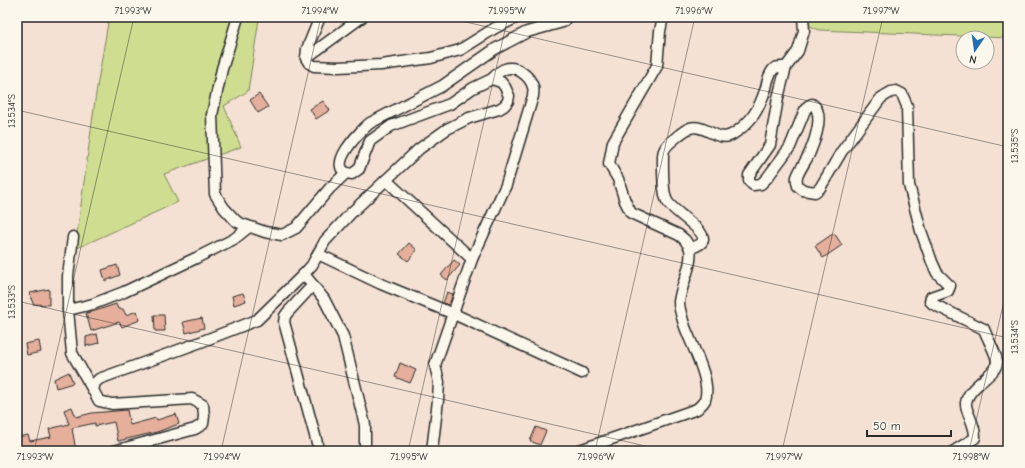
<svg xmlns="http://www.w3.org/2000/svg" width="1025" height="468" font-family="'Comic Neue',sans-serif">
<rect width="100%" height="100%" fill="#f4e1d4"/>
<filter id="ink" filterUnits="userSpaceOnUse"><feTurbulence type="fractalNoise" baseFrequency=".025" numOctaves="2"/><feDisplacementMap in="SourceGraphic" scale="8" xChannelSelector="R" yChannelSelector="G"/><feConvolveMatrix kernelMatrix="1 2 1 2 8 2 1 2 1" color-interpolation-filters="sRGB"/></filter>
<g filter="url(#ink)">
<!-- green -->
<g fill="#cfdd90" stroke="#7d845e">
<polygon points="109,17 258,17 259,19 248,91 224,106 241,147 164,174 178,202 75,249 96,93"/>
<polygon points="790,17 1008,17 1008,38 819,30"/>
</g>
<!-- building -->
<g fill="#e5af9b" stroke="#2b2b2b">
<polygon points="259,94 268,107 258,113 250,100"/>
<polygon points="323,101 330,110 316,119 310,109"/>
<polygon points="834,233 842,245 823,258 815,246"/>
<polygon points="409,243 417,250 408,261 399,254"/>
<polygon points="454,260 460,265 447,280 441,275"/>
<polygon points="117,265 120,275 105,281 102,270"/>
<polygon points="49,289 49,305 33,304 30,293"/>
<polygon points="447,292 453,294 449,305 443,303"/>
<polygon points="243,293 246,301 234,305 232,296"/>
<polygon points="116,304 118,309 123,309 126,315 137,311 140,320 122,327 119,322 91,331 86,313 95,311"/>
<polygon points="154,315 164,315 165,331 155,331"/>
<polygon points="202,318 204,328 186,333 183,322"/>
<polygon points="97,334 99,343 86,346 86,337"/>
<polygon points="39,341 41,352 27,355 25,344"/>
<polygon points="400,363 416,370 410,383 395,377"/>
<polygon points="69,372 73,383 56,388 54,379"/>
<polygon points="72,407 76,417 92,413 127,410 130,425 156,418 157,420 176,414 179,424 157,432 118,441 114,422 95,426 95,423 72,428 76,451 51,451 50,448 37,450 17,451 17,437 28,435 30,441 51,437 49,429 69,424 64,410"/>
<polygon points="536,427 546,431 540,445 530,441"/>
</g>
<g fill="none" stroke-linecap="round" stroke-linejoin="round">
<defs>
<g id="street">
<polyline points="238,17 222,69 212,115 215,194 224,208 236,221 242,224 265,232 282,235 296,228 330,188 346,173"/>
<polyline points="320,17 307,49 306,58 309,63 314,66 338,67 381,65 431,58 460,50 495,28 518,17"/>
<path d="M663,17L660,31L657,66L613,142L609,164L618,179L625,201L631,213L679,235L685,240L690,248C694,247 702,245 703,240C705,229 673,212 667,201C662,191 663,166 663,155C663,149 668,144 673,140C678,136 684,130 690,128C705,123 718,144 733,134C752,122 759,109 766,88C767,83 769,75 772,71C775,66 780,67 786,67"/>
<path d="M803,17L804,31L798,51L786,67L778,98L770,145L749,175V181L753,185L761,184L767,178L790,147L805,110L808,106L812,104C825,112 815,140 810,152C807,160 800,168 797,177C796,180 797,183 798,186L803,190L815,192L820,188L842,151L881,98L891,92L896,91L902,94L907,106L909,185L921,231L932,262L937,273L950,286L948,291L931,297L930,301L933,304L984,329C987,338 996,353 997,361C998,375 968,385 966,403C965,412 976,424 975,438L954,451"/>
<polyline points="306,58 362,17"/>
<polyline points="386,180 472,259"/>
<polyline points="318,254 381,284 454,314 582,373"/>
<path d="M304,274L312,265L325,241L351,213L419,149L447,129L469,118L499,109L504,106L508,101L509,96L505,87L501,82L492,79L473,88L450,104L391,126L370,141L359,169L352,174C322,170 360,131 370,123L442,86L495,49L527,32L563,22L567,17"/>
<polyline points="313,285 288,312 285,316 284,322 317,443"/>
<polyline points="68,310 68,276 73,237"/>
<polyline points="93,390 72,353 68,310 93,304 124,292 196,258 234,239 249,227"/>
<polyline points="114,451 195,429 203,424 204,416 203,405 192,399 112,404 99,401 93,390 95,383 99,379 198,343 257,320 304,274 324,299 343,336 365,425 365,451"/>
<path d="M432,451L438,400L439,382L435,365L472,259L506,185L533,96C533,94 534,89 533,87C530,76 516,65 505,69C500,70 495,76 492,79"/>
<path d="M577,451L697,409C700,406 703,404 705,400C712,380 690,343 684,324C682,317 679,309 679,302C681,284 693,266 690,248"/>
</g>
</defs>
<!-- street casing -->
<use href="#street" stroke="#2b2b2b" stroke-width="13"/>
<!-- street -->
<use href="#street" stroke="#fbf7ec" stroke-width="10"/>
</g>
</g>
<!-- ticks -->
<path fill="none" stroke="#2b2b2b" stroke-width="1" stroke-opacity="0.45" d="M444,17L1008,147M17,110L1008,338M17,301L667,451M34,451L134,17M221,451L321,17M408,451L508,17M595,451L695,17M782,451L883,17M969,451L1008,284"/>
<!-- margin -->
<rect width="1025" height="468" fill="none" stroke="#fbf7ec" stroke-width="44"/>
<!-- north arrow -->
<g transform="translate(975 50) rotate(193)"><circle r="19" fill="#fbf7ec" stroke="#a8a59f"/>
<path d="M0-3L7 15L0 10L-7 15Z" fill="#1f6fb2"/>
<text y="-6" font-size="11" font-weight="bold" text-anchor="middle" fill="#2b2b2b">N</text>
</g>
<!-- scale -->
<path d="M867 430v6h84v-6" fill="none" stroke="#2b2b2b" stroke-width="2"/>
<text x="873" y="430" font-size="12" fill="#2b2b2b" stroke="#fbf7ec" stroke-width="3" paint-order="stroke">50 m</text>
<rect x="22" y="22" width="981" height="424" fill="none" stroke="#2b2b2b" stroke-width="1.5"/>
<g font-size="10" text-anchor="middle" fill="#2b2b2b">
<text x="133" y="14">71.993°W</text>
<text x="320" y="14">71.994°W</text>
<text x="507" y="14">71.995°W</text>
<text x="694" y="14">71.996°W</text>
<text x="881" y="14">71.997°W</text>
<text transform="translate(11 111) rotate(-90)" y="4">13.534°S</text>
<text transform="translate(1014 146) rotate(-90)" y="4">13.535°S</text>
<text transform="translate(11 302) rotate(-90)" y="4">13.533°S</text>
<text transform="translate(1014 337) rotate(-90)" y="4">13.534°S</text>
<text x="35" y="460">71.993°W</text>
<text x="222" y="460">71.994°W</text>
<text x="409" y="460">71.995°W</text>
<text x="596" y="460">71.996°W</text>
<text x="784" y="460">71.997°W</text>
<text x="971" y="460">71.998°W</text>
</g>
</svg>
